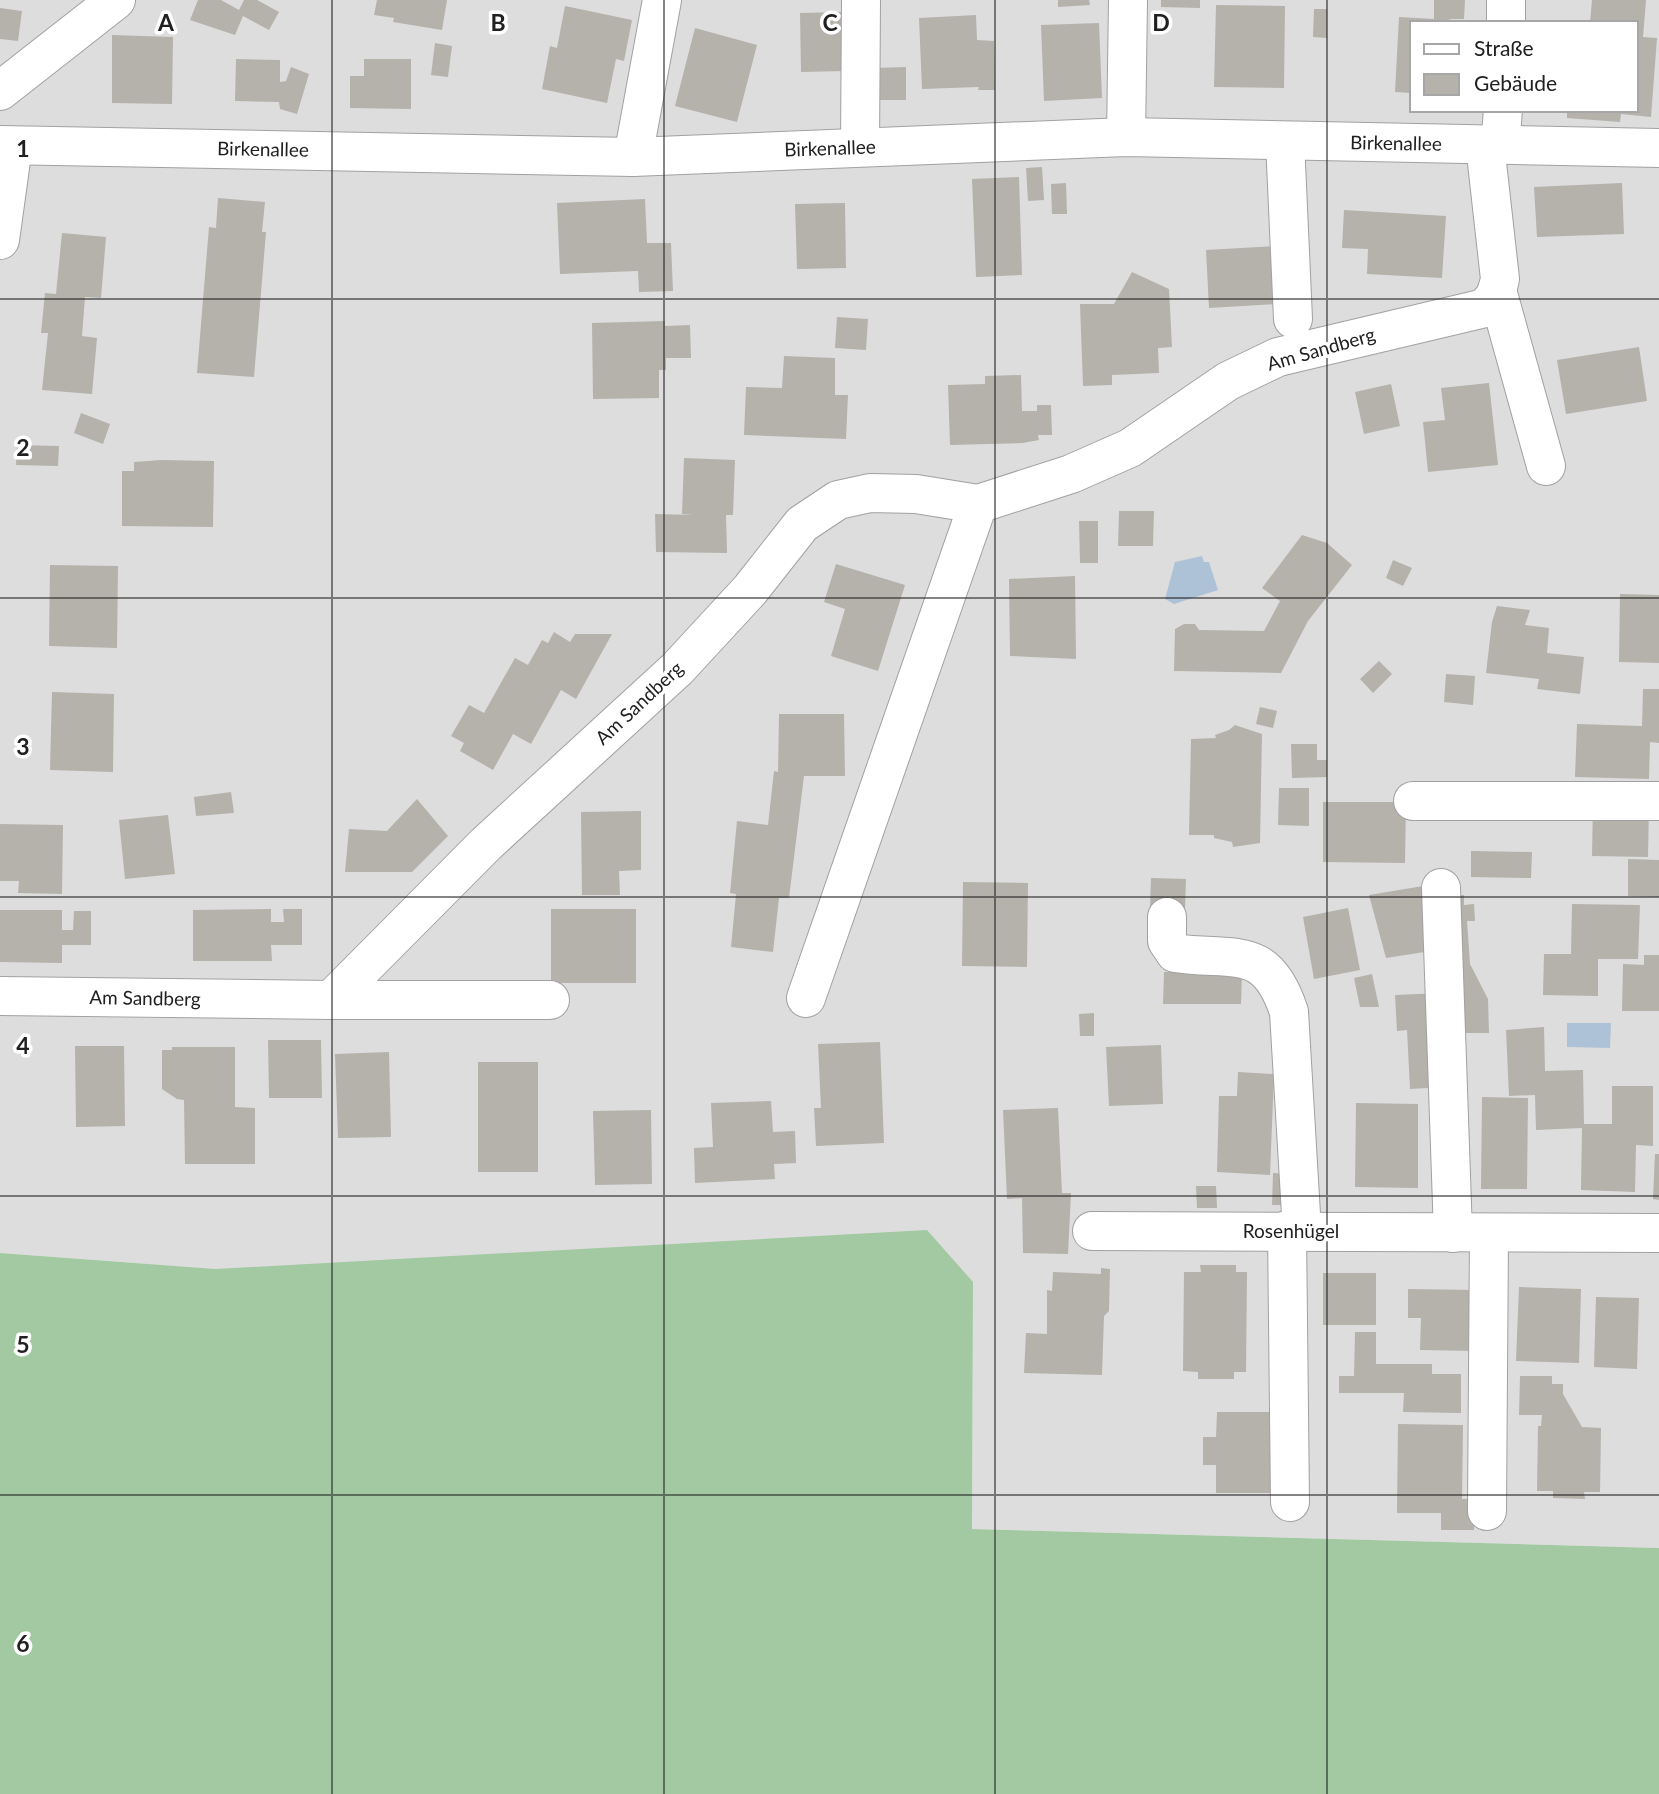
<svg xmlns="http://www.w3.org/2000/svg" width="1659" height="1794" font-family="Lato,sans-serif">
<rect width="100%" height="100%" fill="#efefe8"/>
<!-- residential -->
<path fill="#dedddd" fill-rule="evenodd" d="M0,0H1659V1548L972,1529L973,1283L216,1269L0,1253ZM1412,23H1636V110H1412Z"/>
<!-- forest -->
<polygon fill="#a2c9a2" points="927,1230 973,1282 972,1529 1659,1548 1659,1794 0,1794 0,1253 216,1269"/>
<!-- water -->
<g fill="#aec2d7">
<polygon points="1202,556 1204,562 1209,562 1218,590 1174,604 1165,599 1175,562"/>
<polygon points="1567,1023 1611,1023 1610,1048 1567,1047"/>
</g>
<!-- building -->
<g fill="#b4b2ab">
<polygon points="198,0 221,0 239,10 244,0 257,0 279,12 269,30 243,16 235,35 190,20"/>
<polygon points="377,0 447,0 442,30 393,22 394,18 374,15"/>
<polygon points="1058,0 1089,0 1090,5 1058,7"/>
<polygon points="1161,0 1200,0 1200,8 1161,7"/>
<polygon points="1434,0 1465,0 1464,19 1448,19 1462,23 1412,23 1412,93 1395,92 1399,17 1434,19"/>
<polygon points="1592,0 1646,0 1643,37 1657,38 1651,117 1621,114 1620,122 1567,118 1567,110 1636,110 1636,23 1590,23"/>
<polygon points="1216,5 1285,6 1284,88 1214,87"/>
<polygon points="565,6 632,20 624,61 616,59 607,103 542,89 550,46 557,48"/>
<polygon points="0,8 22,11 18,41 0,39"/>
<polygon points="1314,9 1327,9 1327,38 1313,37"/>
<polygon points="843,12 845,71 801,72 800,13"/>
<polygon points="976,15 977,40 994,41 995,90 978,90 979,87 922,89 919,18"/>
<polygon points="1099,23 1102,98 1044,101 1041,25"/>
<polygon points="695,28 757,45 737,122 675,106"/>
<polygon points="112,35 173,37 172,104 112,103"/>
<polygon points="435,43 452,46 448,77 431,75"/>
<polygon points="236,59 280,60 280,82 286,81 291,67 309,74 297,114 280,109 279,102 235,101"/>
<polygon points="364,59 411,59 411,109 350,108 350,76 364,76"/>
<polygon points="906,67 906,100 874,100 874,68"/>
<polygon points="1042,167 1044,200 1028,201 1026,168"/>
<polygon points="1019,177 1022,275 976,277 972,179"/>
<polygon points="1066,183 1067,214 1052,214 1051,184"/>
<polygon points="1622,183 1624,234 1537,237 1534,187"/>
<polygon points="218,198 265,202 262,232 266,232 254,377 197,373 209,227 216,228"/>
<polygon points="645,199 647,243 671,243 673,291 639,292 638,271 560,274 557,203"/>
<polygon points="845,203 846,268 797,269 795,204"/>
<polygon points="1344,210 1446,216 1442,278 1367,274 1368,249 1342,248"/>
<polygon points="62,233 106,237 101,298 85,297 82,336 97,338 92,394 42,390 48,333 41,333 45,293 56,294"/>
<polygon points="1275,246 1278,304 1209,308 1206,250"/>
<polygon points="1132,272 1169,289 1172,347 1158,348 1159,373 1112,375 1112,385 1083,386 1080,304 1114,304"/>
<polygon points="837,317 868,319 866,350 835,348"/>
<polygon points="665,321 665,326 690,325 691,358 666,358 666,370 659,370 659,398 593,399 592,323"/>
<polygon points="1639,347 1647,401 1566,414 1557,360"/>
<polygon points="784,356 835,358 835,395 848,395 846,439 744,435 746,387 782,388"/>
<polygon points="1021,375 1022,411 1037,411 1037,405 1051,405 1052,435 1038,435 1039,440 1023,443 950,445 948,385 985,384 985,376"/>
<polygon points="1489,383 1498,465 1428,472 1423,422 1445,420 1441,388"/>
<polygon points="1391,384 1400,426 1364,434 1355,392"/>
<polygon points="81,413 110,424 103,444 74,433"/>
<polygon points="17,445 59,446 58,466 16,465"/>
<polygon points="684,458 735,460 733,515 726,515 727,553 656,552 655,514 694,515 682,514"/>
<polygon points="161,460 214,461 213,527 122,526 122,471 134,471 134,462"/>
<polygon points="1119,511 1154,511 1153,546 1118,546"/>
<polygon points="1079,521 1098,521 1098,563 1080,563"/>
<polygon points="1302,535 1327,543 1352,565 1308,621 1281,673 1174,671 1175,629 1184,624 1195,624 1199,630 1264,631 1280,601 1262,588"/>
<polygon points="1393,560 1412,568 1403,586 1386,578"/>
<polygon points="836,564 905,585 878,671 831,656 845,609 824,602"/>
<polygon points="50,565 118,566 117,648 49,646"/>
<polygon points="1075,576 1076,659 1010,656 1009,579"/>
<polygon points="1620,594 1659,595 1659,663 1619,662"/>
<polygon points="1497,606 1530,610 1525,625 1549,628 1547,653 1584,657 1580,694 1537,689 1539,679 1486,673 1492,622"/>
<polygon points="554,632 570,642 575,634 612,634 576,699 561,690 531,744 513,734 493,770 460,751 464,743 451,736 469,705 484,713 515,658 528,665 542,640 548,643"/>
<polygon points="1379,661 1392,674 1373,693 1360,679"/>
<polygon points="1446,674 1475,676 1473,705 1444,702"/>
<polygon points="1643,689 1659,689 1659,743 1650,742 1649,779 1575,777 1577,724 1642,726"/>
<polygon points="52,692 114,694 113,772 50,770"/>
<polygon points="1260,707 1277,711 1273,728 1256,724"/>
<polygon points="779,714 844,714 845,776 804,776 789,898 779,898 773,952 731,947 736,894 730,893 737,821 768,825 774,771 778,772"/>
<polygon points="1235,725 1262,734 1260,843 1233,847 1232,842 1214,838 1214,835 1189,835 1191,739 1216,738 1215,735 1229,730"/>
<polygon points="1291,744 1317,744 1317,760 1327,760 1327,777 1292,778"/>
<polygon points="1279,788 1309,788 1309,826 1278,825"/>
<polygon points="231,792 234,813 196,816 194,797"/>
<polygon points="417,799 448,836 412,872 345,872 349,829 387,831"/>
<polygon points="1323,802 1406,802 1405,863 1323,862"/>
<polygon points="1593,804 1649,805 1648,857 1592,856"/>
<polygon points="641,811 641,870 619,871 620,895 582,895 581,812"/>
<polygon points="168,815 175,874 125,879 119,820"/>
<polygon points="0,824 63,825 62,894 18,893 19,881 0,881"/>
<polygon points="1471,851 1532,852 1531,878 1471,877"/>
<polygon points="1628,859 1659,860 1659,897 1628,896"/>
<polygon points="1151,878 1186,879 1185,909 1150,909"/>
<polygon points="963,882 1028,883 1027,967 962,966"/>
<polygon points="1429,885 1431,951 1386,958 1369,895"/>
<polygon points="1464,895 1464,905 1474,904 1475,921 1467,921 1470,964 1488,999 1489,1033 1455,1033 1447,896"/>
<polygon points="1572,904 1640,905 1638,959 1598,959 1598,996 1543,995 1544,954 1571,954"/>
<polygon points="1348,908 1360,970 1314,979 1303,917"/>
<polygon points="271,909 271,922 284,922 283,909 302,909 302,945 271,945 272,961 193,961 193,910"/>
<rect x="551" y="909" width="85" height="74"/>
<polygon points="0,910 62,910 62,930 73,930 74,911 91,911 91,945 62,945 62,963 0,962"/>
<polygon points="1644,955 1659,955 1659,1011 1622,1011 1623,964 1644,965"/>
<polygon points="1164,972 1242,973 1241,1004 1163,1004"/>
<polygon points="1372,974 1379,1007 1360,1007 1354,978"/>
<polygon points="1441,993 1446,1087 1410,1089 1407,1030 1397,1031 1395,995"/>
<polygon points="1094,1013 1094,1036 1080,1036 1079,1014"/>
<polygon points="1544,1027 1545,1071 1583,1070 1584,1124 1612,1124 1612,1086 1653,1086 1653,1146 1636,1145 1635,1192 1581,1190 1582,1128 1536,1130 1535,1095 1509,1096 1506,1030"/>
<polygon points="268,1040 321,1040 322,1098 269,1098"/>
<polygon points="880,1042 884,1143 816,1146 814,1108 821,1108 818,1044"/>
<polygon points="1161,1045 1163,1104 1109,1106 1106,1047"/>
<polygon points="75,1046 124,1046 125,1126 76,1127"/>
<polygon points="172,1047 235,1047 235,1107 255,1108 255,1164 185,1164 184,1100 177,1099 162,1089 162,1050 172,1050"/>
<polygon points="389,1052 391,1137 338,1138 335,1054"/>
<rect x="478" y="1062" width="60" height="110"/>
<polygon points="1238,1072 1274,1074 1270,1175 1217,1172 1219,1096 1237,1096"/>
<polygon points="1482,1097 1528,1098 1527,1189 1481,1189"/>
<polygon points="771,1101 773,1132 795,1131 796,1163 774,1164 775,1179 695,1183 694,1148 713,1147 711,1103"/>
<polygon points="1356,1103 1418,1104 1418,1188 1355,1187"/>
<polygon points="1058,1108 1062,1193 1071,1193 1068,1254 1023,1253 1022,1198 1007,1199 1003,1110"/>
<polygon points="651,1110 652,1184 595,1185 593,1111"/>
<polygon points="1655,1154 1659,1154 1659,1200 1653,1199"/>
<polygon points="1273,1173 1289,1174 1291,1205 1272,1205"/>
<polygon points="1196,1186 1216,1186 1217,1208 1197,1208"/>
<polygon points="1200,1265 1236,1265 1236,1272 1247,1272 1246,1372 1234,1372 1234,1379 1198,1379 1198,1372 1183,1371 1184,1272 1201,1272"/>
<polygon points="1101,1268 1110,1269 1109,1311 1104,1316 1102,1375 1024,1373 1026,1333 1047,1334 1047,1290 1052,1291 1053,1272 1101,1274"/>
<rect x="1323" y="1273" width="53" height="52"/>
<polygon points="1519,1287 1581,1289 1579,1363 1516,1361"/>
<polygon points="1408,1289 1476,1290 1475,1351 1420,1350 1421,1318 1408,1318"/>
<polygon points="1596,1297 1639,1298 1637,1369 1594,1367"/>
<polygon points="1355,1332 1376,1332 1376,1364 1432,1364 1432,1374 1461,1374 1461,1413 1403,1412 1404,1393 1339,1393 1339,1376 1354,1376"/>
<polygon points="1520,1376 1552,1376 1552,1384 1563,1384 1563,1394 1582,1427 1601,1428 1600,1492 1584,1492 1585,1499 1553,1498 1553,1491 1537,1491 1538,1426 1541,1426 1542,1415 1519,1415"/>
<polygon points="1217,1412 1279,1412 1278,1493 1216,1493 1216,1465 1203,1465 1203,1437 1216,1437"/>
<polygon points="1398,1424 1463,1425 1462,1499 1475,1499 1474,1530 1441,1530 1441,1513 1397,1513"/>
</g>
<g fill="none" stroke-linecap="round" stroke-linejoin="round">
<defs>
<g id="minor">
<polyline points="1506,0 1506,23"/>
<polyline points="0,91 116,0"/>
<polyline points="1126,137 1128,0"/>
<polyline points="1285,141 1293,319"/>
<polyline points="0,145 633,157 1126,137 1659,148"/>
<polyline points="1500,146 1503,110"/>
<polyline points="860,147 861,0"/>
<polyline points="633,157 662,0"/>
<polyline points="0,240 13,146"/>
<polyline points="1497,290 1546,466"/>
<polyline points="1413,801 1659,801"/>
<polyline points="1441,888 1453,1233"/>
<path d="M1167,917V941L1175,953C1234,962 1266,942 1289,1012L1302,1231"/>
<polyline points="0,996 331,1000 486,844 677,669 750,590 802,524 838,500 870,493 916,494 978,504"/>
<polyline points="806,998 978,504 1071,474 1130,448 1228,381 1278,357 1485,308 1496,295 1500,279 1485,145"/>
<polyline points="331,1000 550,1000"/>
<polyline points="1287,1230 1290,1502"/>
<polyline points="1092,1231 1659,1233"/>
<polyline points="1487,1511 1489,1233"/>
</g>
</defs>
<!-- minor casing -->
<use href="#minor" stroke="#a1a1a1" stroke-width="40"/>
<!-- minor -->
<use href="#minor" stroke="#fff" stroke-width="38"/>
</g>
<!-- grid -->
<path fill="none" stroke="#202020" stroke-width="2" stroke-opacity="0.55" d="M332,0V1794M664,0V1794M995,0V1794M1327,0V1794M0,299H1659M0,598H1659M0,897H1659M0,1196H1659M0,1495H1659"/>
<g text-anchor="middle" stroke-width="7" stroke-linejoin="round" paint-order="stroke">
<!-- street labels -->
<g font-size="19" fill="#202020" stroke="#fff">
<text transform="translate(1396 143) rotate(1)" y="7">Birkenallee</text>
<text transform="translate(830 148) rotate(-2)" y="7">Birkenallee</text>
<text transform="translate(263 149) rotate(1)" y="7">Birkenallee</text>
<text transform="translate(1321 349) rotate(-16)" y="7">Am Sandberg</text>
<text transform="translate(639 703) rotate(-43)" y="7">Am Sandberg</text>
<text transform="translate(145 998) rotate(1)" y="7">Am Sandberg</text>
<text x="1291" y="1238">Rosenhügel</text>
</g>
</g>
<g font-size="23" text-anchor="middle" font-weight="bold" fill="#202020" stroke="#fff" stroke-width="7" stroke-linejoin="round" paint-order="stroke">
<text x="166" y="31">A</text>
<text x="498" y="31">B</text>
<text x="830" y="31">C</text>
<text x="1161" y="31">D</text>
<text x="23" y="157">1</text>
<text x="23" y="456">2</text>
<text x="23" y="755">3</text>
<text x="23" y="1054">4</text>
<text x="23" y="1353">5</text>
<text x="23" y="1652">6</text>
</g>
<!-- legend -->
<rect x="1410" y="21" width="228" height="91" fill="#ffffff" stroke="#a6a6a6" stroke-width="2"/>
<rect x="1424" y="44" width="35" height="10" fill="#ffffff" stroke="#a6a6a6" stroke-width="2"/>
<text x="1474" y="56" font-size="21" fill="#202020">Straße</text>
<rect x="1424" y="74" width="35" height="21" fill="#b4b2ab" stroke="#a6a6a6" stroke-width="2"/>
<text x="1474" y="91" font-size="21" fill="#202020">Gebäude</text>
</svg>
